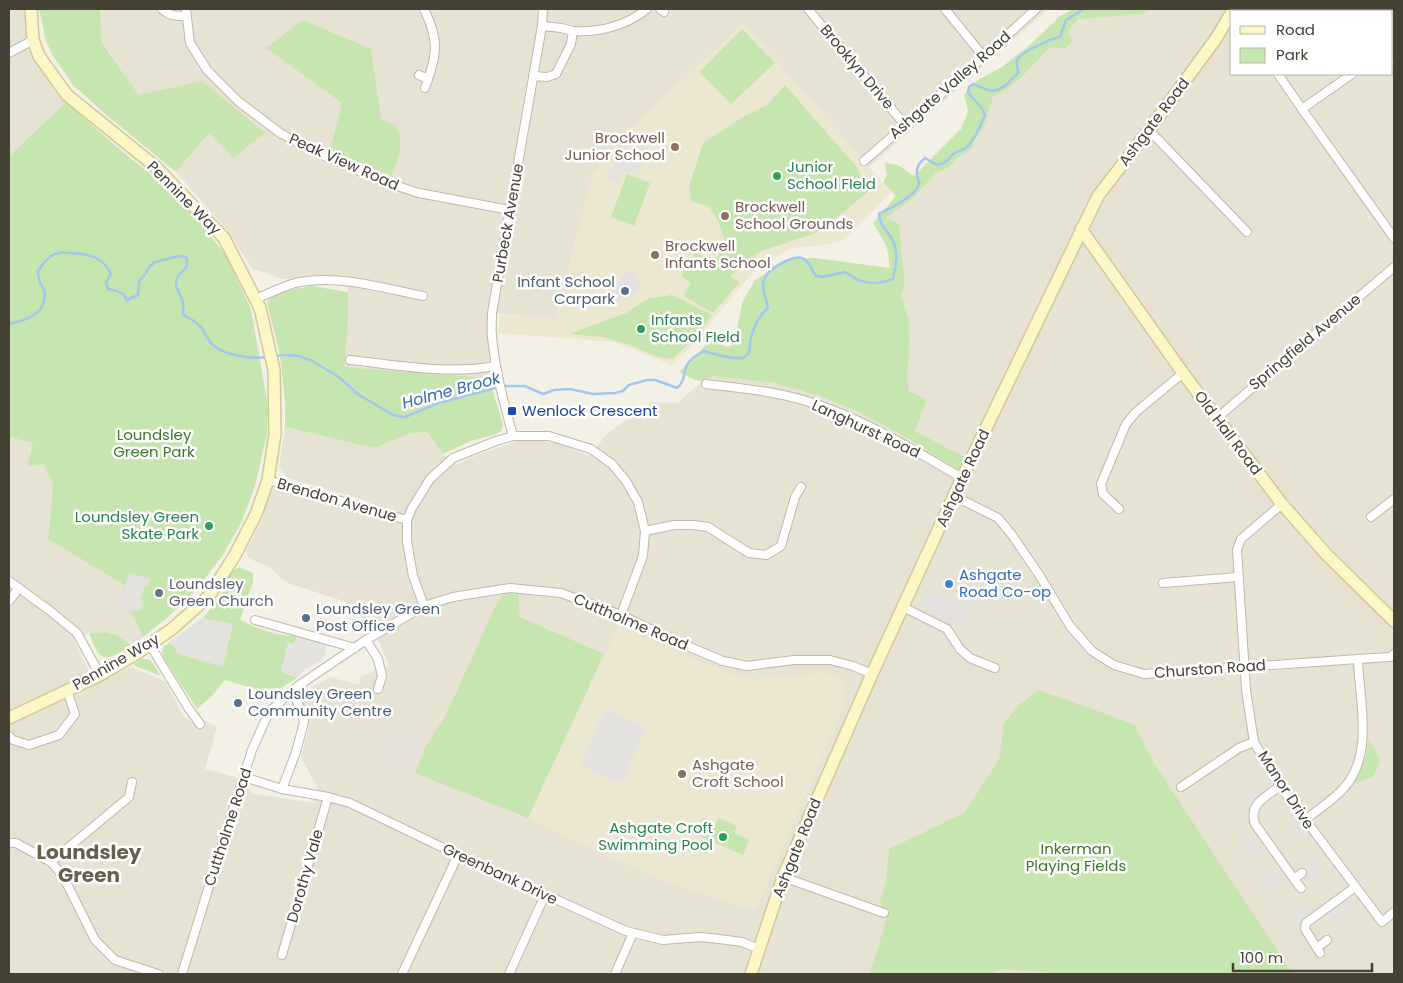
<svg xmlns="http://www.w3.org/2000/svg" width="1403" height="983" font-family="Poppins,sans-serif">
<rect width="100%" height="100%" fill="#f3f0e6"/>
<!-- residential -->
<g fill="#e6e3d4" fill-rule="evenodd">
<polygon points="9,9 26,9 29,51 66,102 9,156"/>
<polygon points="100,9 1048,9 869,167 743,23 593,174 556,319 492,313 495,366 489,378 343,367 348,321 348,279 283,279 253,269 226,229 176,172 209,133 264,133 139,95 102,42"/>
<path d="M1151,9H1394V974H9V437L33,443L28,467L43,463L53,483L48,539L124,585L131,611L143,637L132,646L117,635L105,632L89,633L74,640L87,667L93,684L130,667L165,681L184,717L197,725L202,719L217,727L205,769L235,777L253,793L313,803L317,787L301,757L309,726L299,695L330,677L359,685L361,676L389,666L380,644L371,628L346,602L285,582L271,568L248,558L246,551L263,517L271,488L368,514L371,502L288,478L279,468L285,427L374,448L409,434L426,431L443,454L456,465L466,460L488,451L519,441H542L562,444L589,456L608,433L652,402L678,403L702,381L713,375L774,383L819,396L857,411L907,438L959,470L965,457L915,431L927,400L909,392L907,377L910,342L909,320L901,295L905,283L904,276L899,224L886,218L911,200L937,172L949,168L956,159L970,149L976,138L985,126L993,97L1011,86L1021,78L1050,47L1068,32L1078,18L1144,14ZM1232,11H1392V74H1232Z"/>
</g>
<!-- industrial -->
<polygon fill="#e5e1db" points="383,731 422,742 413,772 374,761"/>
<!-- education -->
<g fill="#ece7d0">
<polygon points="743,23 891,192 844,240 822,245 792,248 757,267 691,347 672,365 614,342 498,333 500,314 556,319 593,174 616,143"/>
<polygon points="619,624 671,649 726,672 754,679 823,673 838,676 843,687 843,708 756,911 659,880 528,818"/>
</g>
<!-- green -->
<g fill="#c7e6af">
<polygon points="39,9 100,9 102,43 139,95 202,81 265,133 233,158 209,133 176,172 103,112 73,85 53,56 46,41"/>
<polygon points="1074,9 1151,9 1144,14 1078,19 1068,32 1072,41 1065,49 1050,47 1021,78 1011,86 993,97 985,126 976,138 971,149 956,159 949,168 937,172 911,200 886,218 899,224 904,276 905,283 901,295 909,320 910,342 907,377 909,391 927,400 915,431 965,457 959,470 907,438 857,411 819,396 774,383 713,376 702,381 695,380 679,372 711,340 728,347 736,343 738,324 742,303 755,280 791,258 816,258 890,268 887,247 873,223 896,196 883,182 887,175 885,163 898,165 914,176 961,129 968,112 964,94 978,80 1002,67 1031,44 1060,16"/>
<path d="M303,20L371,49L381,119C385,121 392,123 395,126C407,139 396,162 392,176L330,150L342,103L266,48Z"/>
<polygon points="742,29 775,63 731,104 699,72"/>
<polygon points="785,85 856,166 869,191 819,232 761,251 745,263 730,277 740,282 713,313 684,296 691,282 681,277 695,252 715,261 724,245 722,244 725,241 718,221 709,206 691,202 689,186 703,143 746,115 767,105"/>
<polygon points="66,102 110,141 150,174 191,212 225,254 251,309 268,406 267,434 255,486 242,521 223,555 195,591 167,618 143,637 131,612 116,608 124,585 48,539 53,483 43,464 27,467 33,443 9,437 9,156"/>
<polygon points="627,174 650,183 634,226 611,217"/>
<path d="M312,286L348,292V321L344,367L489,378L503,425L501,431L496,434L471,441L443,454L426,431L409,434L374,448L285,427V400L280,356L267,302C277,290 297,289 312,286Z"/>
<polygon points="672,295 712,315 689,343 673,359 658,357 627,344 603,337 569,334 626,313 647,299"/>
<path d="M239,567L253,573V582L240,620C255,628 280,637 297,636L294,645L289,643L281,671L297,678L278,690L269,693L225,680L211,697L197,709L162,655L163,647L203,618L220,597L232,571Z"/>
<polygon points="505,593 518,594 520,617 604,654 528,818 415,773 426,745 445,717 495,607"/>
<path d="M105,632L117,635L132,646C106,661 100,665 89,633Z"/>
<polygon points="142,659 147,659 151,661 161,676 133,665"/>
<polygon points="1039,690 1134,724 1154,763 1293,974 1051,974 1044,972 1001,969 990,974 870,974 887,917 880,902 886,881 889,849 964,813 999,760 1004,723 1019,705"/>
<polygon points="1368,741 1370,741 1380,761 1374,776 1354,784 1366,756"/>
<polygon points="703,818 716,824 719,818 737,826 735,833 749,840 743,855 695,834"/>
</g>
<!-- parking -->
<g fill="#e3e2de">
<polygon points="639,138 647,141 645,147 649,149 638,176 624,171 616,185 605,178 623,151 629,156"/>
<polygon points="627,269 638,275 636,279 642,284 636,293 600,309 596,305 615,289 624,275"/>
<polygon points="129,573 150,579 148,585 145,585 140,600 144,601 141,610 131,611 116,608"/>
<polygon points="927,591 961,608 966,600 974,604 968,617 961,625 938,615 920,604"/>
<polygon points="203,618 233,624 223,667 179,654 169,642"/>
<polygon points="297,636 326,644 326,653 322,660 305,669 297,678 281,671 288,643 294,645"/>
<polygon points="605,709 646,728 622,784 581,766"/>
<polygon points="1257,787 1263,792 1249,808 1243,802"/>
<polygon points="1292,817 1305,834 1296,841 1289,833 1292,826 1287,820"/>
<polygon points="1251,833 1264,852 1251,861 1238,842"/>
<polygon points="1313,860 1318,865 1326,868 1311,880 1304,877 1299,871"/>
<polygon points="1274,867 1286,885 1273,894 1261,876"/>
<polygon points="1348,902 1354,909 1338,922 1332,914"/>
<polygon points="1306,903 1312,911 1303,918 1301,923 1294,919 1290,915"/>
</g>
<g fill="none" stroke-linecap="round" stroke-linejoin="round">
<!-- stream -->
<g stroke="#a3c7ef" stroke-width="2.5">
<path d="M9,324C26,320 45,315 45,294C45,290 42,287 40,283C39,279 38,275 38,271C43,264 49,255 58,253C62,252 67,253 71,253C89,254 102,256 111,274L106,282L108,289C116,291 123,291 127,300L138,295L139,281L146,273L149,267L155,262L179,256L186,257C191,272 177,270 176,282C175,292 186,297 183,314C188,319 194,319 199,325C204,330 206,338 212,344C224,356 251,359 267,357"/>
<path d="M275,356L285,355L299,356L312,361L339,377L359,395L393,415L405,417L439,403L503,386H525L543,394L554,390L570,389L593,394L615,393L623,391L629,385L647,380H655L677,388C685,382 683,373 687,365C690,359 698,354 704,351C716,355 730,359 743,358L749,353C750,335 755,319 768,308C767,301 763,292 763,285C763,281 767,273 770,271C775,266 795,255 802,258C810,261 811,270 816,276L822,277L845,272C862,284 873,286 893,279C896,265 899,251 892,239C886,229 880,226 879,214C889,208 918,196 919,183C919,180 917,178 917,175C916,167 919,163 925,158L937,165C945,164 948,160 953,154C957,151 960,151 964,149C973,143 981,125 985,115L981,107L968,93L969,87L973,84C978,86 983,89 988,90C1000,94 1010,81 1018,73C1018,70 1016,64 1017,61C1018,53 1051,39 1060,37L1066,20L1084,9"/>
</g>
<defs>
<g id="street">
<path d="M162,9C169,16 176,16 186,16"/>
<polyline points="186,9 190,43 207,70 239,102 280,133 322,155 385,182 419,193 510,210"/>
<path d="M424,9C440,42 437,55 425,88"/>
<polyline points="660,9 664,12"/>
<polyline points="808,9 905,125"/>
<polyline points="945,9 983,56"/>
<path d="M542,26C548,27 555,27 561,28C565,29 569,30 573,31C600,33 627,25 647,9"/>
<polyline points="9,53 33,40"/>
<polyline points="1392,61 1394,62"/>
<polyline points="1278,74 1302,109 1394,238"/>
<polyline points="419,75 428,79"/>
<polyline points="533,76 547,77 556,74 571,44 573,31"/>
<polyline points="1302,109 1352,74"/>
<polyline points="1149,130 1247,232"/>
<polyline points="864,161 972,67 1036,9"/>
<path d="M256,299C268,294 287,284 300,282C341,275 383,288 423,296"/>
<path d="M350,360C398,365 448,375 495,366"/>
<path d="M706,384C730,387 754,389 778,394C842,406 906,445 962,478"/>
<polyline points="1217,418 1394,267"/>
<path d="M513,436C504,403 495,371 492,336C491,329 492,321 492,313L542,26L543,9"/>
<polyline points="268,480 407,520"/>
<polyline points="954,496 998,518 1012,535 1038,573 1070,626 1092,651 1114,665 1144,674 1358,659 1390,657 1394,654"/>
<polyline points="1282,504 1241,539 1237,550 1246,690 1254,742 1280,786 1382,922 1394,912"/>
<polyline points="1119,509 1103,494 1101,484 1126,424 1136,412 1183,373"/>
<polyline points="1371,517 1394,499"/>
<polyline points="645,531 674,525 693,525 708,527 749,553 766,555 781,546 795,497 801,487"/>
<polyline points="9,581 49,610 77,633 100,675"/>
<polyline points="1163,583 1238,577"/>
<polyline points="9,601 19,588"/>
<polyline points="424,606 413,576 407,541 407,520 412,508 430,479 453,458 496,441 513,436 549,436 591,449 612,464 626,481 638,502 645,531 643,556 621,615"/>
<polyline points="903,607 947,629 960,649 970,658 995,668"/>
<polyline points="255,620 355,648"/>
<polyline points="366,640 378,659 382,676 378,689"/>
<polyline points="150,645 189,709 200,724"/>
<polyline points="9,736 13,740 29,745 59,735 75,714 67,690"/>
<polyline points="244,777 282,789 328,797 350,803 458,855 626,931 663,940 700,937 719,939 742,942 759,949"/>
<path d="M1280,786C1266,797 1248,804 1255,824L1294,879L1302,873"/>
<polyline points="1181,787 1239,748 1254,742"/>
<polyline points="282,789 296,752 304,722 300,708 292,691"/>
<path d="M1304,821C1317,810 1332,801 1343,789C1375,755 1359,700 1358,659"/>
<polyline points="9,843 16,843 51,862 63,876 95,940 115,960 158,974"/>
<polyline points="51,862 129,797 132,782"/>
<polyline points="783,877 884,913"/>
<polyline points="1294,879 1301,888"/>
<polyline points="1317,948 1327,940"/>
<polyline points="1320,953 1305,929 1306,923 1354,888"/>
<polyline points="282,955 328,797"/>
<polyline points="182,974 219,854 252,750 269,712 298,686 366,640 424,606 453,597 510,588 561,593 621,615 673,640 723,661 747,666 794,660 830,660 853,666 872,674"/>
<polyline points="402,974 458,855"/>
<polyline points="509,974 545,895"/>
<polyline points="615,974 633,933"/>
</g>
<g id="secondary">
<polyline points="1081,229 1183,373 1282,504 1326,554 1394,621"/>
<polyline points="9,718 100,675 136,654 172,629 209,596 235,555 256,514 268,480 275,434 274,370 260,308 224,238 156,167 67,95 39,56 33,40 31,9"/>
<polyline points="751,974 783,877 872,674 962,478 1098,196 1149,130 1215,40 1232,12"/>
</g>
</defs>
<!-- street casing -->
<use href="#street" stroke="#beb9a9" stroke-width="10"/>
<!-- secondary casing -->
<use href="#secondary" stroke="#d2c896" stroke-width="14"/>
<!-- street -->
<use href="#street" stroke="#fff" stroke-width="8"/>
<!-- secondary -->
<use href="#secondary" stroke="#fdf6c5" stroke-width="11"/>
</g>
<!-- markers -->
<g fill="#8d6e63" stroke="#fff" stroke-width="2">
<circle cx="675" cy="147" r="5"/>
<circle cx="725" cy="216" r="5"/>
<circle cx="655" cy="255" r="5"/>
<circle cx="682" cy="774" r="5"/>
</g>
<g fill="#2e9e5b" stroke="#fff" stroke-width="2">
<circle cx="777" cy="176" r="5"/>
<circle cx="641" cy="329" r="5"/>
<circle cx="209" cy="526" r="5"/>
<circle cx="723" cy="837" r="5"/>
</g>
<g fill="#5c6f8a" stroke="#fff" stroke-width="2">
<circle cx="625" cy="291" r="5"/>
<circle cx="306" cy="618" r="5"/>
<circle cx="238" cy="703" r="5"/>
</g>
<rect fill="#1a4fb4" stroke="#fff" stroke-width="2" x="507" y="406" width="10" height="10" rx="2.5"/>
<circle fill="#3f7fe0" stroke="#fff" stroke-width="2" cx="949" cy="584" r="5"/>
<circle fill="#6b7280" stroke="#fff" stroke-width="2" cx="159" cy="593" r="5"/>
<g text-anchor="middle" stroke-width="5" stroke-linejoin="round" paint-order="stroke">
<!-- street labels -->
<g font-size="15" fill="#454135" stroke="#fff">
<text transform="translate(857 67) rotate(50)" y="5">Brooklyn Drive</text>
<text transform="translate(950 85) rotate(-41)" y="5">Ashgate Valley Road</text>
<text transform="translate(1154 122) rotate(-53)" y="5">Ashgate Road</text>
<text transform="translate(344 162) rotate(24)" y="5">Peak View Road</text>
<text transform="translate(184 198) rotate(45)" y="5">Pennine Way</text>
<text transform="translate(508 223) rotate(-80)" y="5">Purbeck Avenue</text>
<text transform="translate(1305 342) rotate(-40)" y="5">Springfield Avenue</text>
<text transform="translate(866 429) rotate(25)" y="5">Langhurst Road</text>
<text transform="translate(1228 433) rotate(53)" y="5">Old Hall Road</text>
<text transform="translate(963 478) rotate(-65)" y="5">Ashgate Road</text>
<text transform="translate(337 500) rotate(16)" y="5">Brendon Avenue</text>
<text transform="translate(631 622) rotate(23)" y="5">Cuttholme Road</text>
<text transform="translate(116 662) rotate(-30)" y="5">Pennine Way</text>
<text transform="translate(1210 669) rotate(-4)" y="5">Churston Road</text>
<text transform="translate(1286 790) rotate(57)" y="5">Manor Drive</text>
<text transform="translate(228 827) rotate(-72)" y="5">Cuttholme Road</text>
<text transform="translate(797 848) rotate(-68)" y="5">Ashgate Road</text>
<text transform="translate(500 874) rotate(25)" y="5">Greenbank Drive</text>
<text transform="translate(305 876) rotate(-74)" y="5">Dorothy Vale</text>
</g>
<!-- education labels -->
<g font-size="15" fill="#785e54" stroke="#fff" text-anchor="start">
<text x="665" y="143" text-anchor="end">Brockwell<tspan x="665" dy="17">Junior School</tspan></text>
<text x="735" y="212">Brockwell<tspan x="735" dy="17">School Grounds</tspan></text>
<text x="665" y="251">Brockwell<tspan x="665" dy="17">Infants School</tspan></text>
<text x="692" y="770">Ashgate<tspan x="692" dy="17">Croft School</tspan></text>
</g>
<!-- leisure labels -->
<g font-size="15" fill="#27864d" stroke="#fff" text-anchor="start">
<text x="787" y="172">Junior<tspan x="787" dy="17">School FIeld</tspan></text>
<text x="651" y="325">Infants<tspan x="651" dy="17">School FIeld</tspan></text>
<text x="199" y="522" text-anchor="end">Loundsley Green<tspan x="199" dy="17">Skate Park</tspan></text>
<text x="713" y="833" text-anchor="end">Ashgate Croft<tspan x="713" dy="17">Swimming Pool</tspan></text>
</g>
<!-- service labels -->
<g font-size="15" fill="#4e5e75" stroke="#fff" text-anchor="start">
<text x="615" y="287" text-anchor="end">Infant School<tspan x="615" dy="17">Carpark</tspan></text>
<text x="316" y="614">Loundsley Green<tspan x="316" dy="17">Post Office</tspan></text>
<text x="248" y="699">Loundsley Green<tspan x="248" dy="17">Community Centre</tspan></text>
</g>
<!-- transit labels -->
<g font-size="15" fill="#164399" stroke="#fff" text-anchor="start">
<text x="522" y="416">Wenlock Crescent</text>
</g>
<!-- park labels -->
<g font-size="15" fill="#3e762a" stroke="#fff">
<text x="154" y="440">Loundsley<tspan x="154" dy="17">Green Park</tspan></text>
<text x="1076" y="854">Inkerman<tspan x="1076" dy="17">Playing Fields</tspan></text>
</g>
<!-- shop labels -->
<g font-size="15" fill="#366cbe" stroke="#fff" text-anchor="start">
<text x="959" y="580">Ashgate<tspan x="959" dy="17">Road Co-op</tspan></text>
</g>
<!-- worship labels -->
<g font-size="15" fill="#5b616d" stroke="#fff" text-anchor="start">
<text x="169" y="589">Loundsley<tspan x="169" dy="17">Green Church</tspan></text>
</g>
<!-- water labels -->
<g font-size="16" font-style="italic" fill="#306caf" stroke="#fff">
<text transform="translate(451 390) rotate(-15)" y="6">Holme Brook</text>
</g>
<!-- district labels -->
<g font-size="20" font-weight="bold" fill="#68604d" stroke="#fff">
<text x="89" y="859">Loundsley<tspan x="89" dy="23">Green</tspan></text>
</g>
</g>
<!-- border -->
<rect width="1403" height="983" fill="none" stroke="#454135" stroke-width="20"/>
<!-- legend -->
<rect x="1230" y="10" width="162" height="65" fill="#ffffff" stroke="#b5b3ae"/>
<rect x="1240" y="26" width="25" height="8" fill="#fdf6c5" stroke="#b5b3ae"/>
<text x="1276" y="35" font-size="15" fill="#454135">Road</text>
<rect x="1240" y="48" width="25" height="15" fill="#c7e6af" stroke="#b5b3ae"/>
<text x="1276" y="60" font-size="15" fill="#454135">Park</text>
<!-- scale -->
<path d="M1233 963v8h139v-8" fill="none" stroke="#454135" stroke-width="2.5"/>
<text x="1240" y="963" font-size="15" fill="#454135" stroke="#ffffff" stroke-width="4" paint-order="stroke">100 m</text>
</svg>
